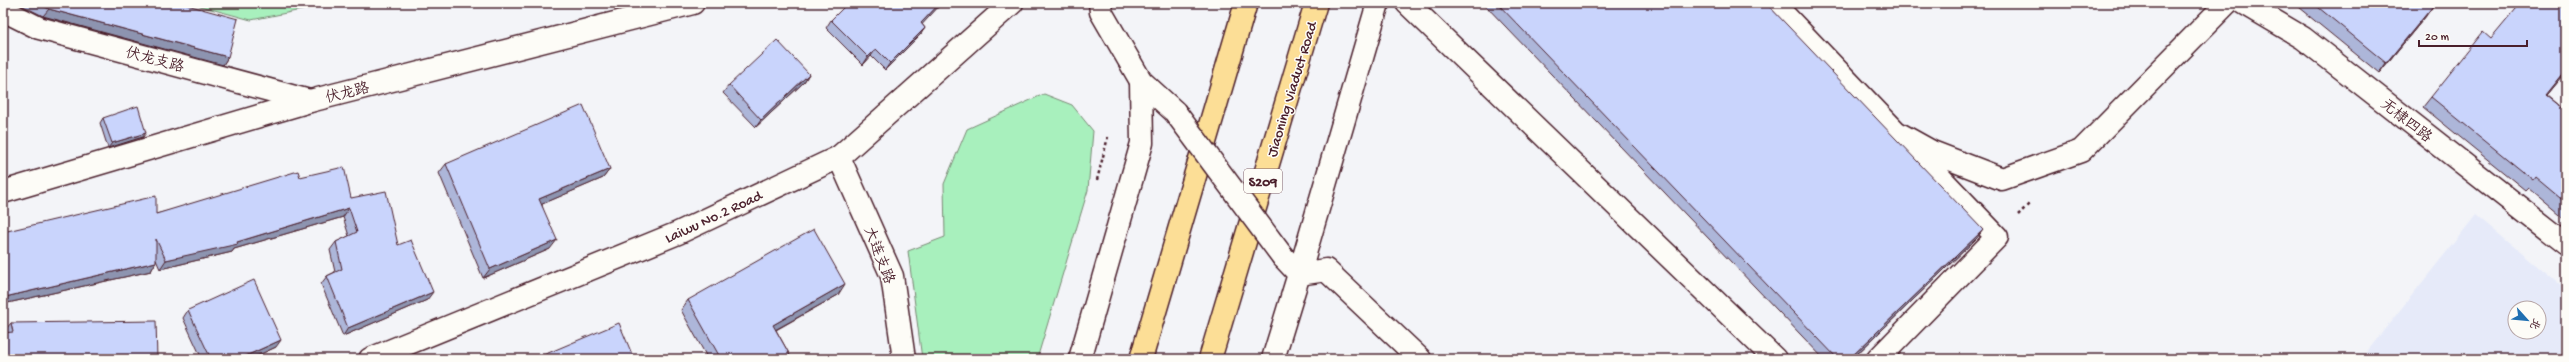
<svg xmlns="http://www.w3.org/2000/svg" width="2569" height="362" font-family="'Gochi Hand','LXGW WenKai TC',sans-serif">
<rect width="100%" height="100%" fill="#f3f4f8"/>
<filter id="ink" filterUnits="userSpaceOnUse"><feTurbulence type="fractalNoise" baseFrequency=".025" numOctaves="2"/><feDisplacementMap in="SourceGraphic" scale="8" xChannelSelector="R" yChannelSelector="G"/><feConvolveMatrix kernelMatrix="1 2 1 2 8 2 1 2 1" color-interpolation-filters="sRGB"/></filter>
<g filter="url(#ink)">
<!-- built -->
<path fill="#e6eaf9" fill-rule="evenodd" d="M2476,215L2566,290V359H2361ZM2515,308H2539V332H2515Z"/>
<!-- green -->
<g fill="#a8f0bd" stroke="#798874">
<polygon points="189,3 337,3 251,20"/>
<polygon points="1044,94 1072,105 1093,131 1088,190 1037,359 922,359 908,251 945,237 944,184 967,129"/>
</g>
<g fill="none" stroke-linecap="round" stroke-linejoin="round">
<defs>
<g id="street">
<polyline points="1378,3 1299,274 1326,270 1420,359"/>
<polyline points="1407,3 1775,359"/>
<polyline points="1773,3 1896,132 1932,152 2002,179 2081,151 2227,3"/>
<polyline points="2244,3 2303,38 2566,244"/>
<polyline points="3,10 39,28 310,101"/>
<polyline points="839,157 892,276 904,359"/>
<polyline points="3,192 310,101 693,3"/>
<polyline points="370,359 678,233 839,157 1012,3"/>
<polyline points="1878,359 1997,237 1910,146"/>
</g>
<g id="secondary">
<polyline points="1100,3 1101,12 1141,81 1175,112"/>
<polyline points="1080,359 1142,143 1141,81"/>
<polyline points="1273,359 1299,274 1283,257"/>
</g>
<g id="highway">
<polyline points="1141,359 1246,3"/>
<polyline points="1210,359 1316,3"/>
</g>
</defs>
<!-- street casing -->
<use href="#street" stroke="#4a1f2b" stroke-width="25"/>
<!-- secondary casing -->
<use href="#secondary" stroke="#4a1f2b" stroke-width="25"/>
<!-- highway casing -->
<use href="#highway" stroke="#4a1f2b" stroke-width="25"/>
<!-- path -->
<g stroke="#4a1f2b" stroke-width="2.5" stroke-dasharray="3 3" stroke-linecap="butt">
<polyline points="1097,180 1108,137"/>
<polyline points="2018,215 2030,203"/>
</g>
<!-- street -->
<use href="#street" stroke="#fdfcf7" stroke-width="22"/>
<!-- secondary -->
<use href="#secondary" stroke="#fdfcf7" stroke-width="22"/>
<!-- highway -->
<use href="#highway" stroke="#fcde96" stroke-width="22"/>
<defs>
<polyline id="secondary-bridge" points="1175,112 1283,257"/>
</defs>
<!-- secondary-bridge casing -->
<use href="#secondary-bridge" stroke="#4a1f2b" stroke-width="25" stroke-linecap="butt"/>
<!-- secondary-bridge -->
<use href="#secondary-bridge" stroke="#fdfcf7" stroke-width="22"/>
</g>
<!-- wall -->
<g fill="#adb6d9" stroke="#4a1f2b">
<polygon points="17,3 180,3 228,57 223,65 43,16"/>
<polygon points="1483,3 1766,3 1977,238 1852,359 1824,359"/>
<polygon points="2293,3 2429,3 2426,16 2379,73"/>
<polygon points="831,20 922,24 925,28 920,35 885,70 871,56 863,65 826,28"/>
<polygon points="2566,71 2546,95 2566,112 2566,219 2528,187 2525,190 2423,107 2431,97"/>
<polygon points="809,74 804,82 756,127 723,93 729,85"/>
<polygon points="103,118 143,137 108,148 100,123"/>
<polygon points="446,164 610,169 603,178 542,204 550,249 483,278 439,173"/>
<polygon points="300,177 351,198 398,245 427,300 343,336 321,284 327,276 335,272 330,250 336,242 349,236 343,217 234,249 232,252 160,269 156,260 156,262 151,271 3,304 3,232 156,214"/>
<polygon points="838,295 776,330 792,359 708,359 681,310 688,300"/>
<polygon points="188,310 276,347 250,359 202,359 183,318"/>
<polygon points="11,323 157,359 6,333 5,330"/>
</g>
<!-- shaded-wall -->
<g fill="#8d94b0" stroke="#4a1f2b">
<polygon points="940,3 942,3 916,31 921,23"/>
<polygon points="2433,6 2426,16 2379,73 2386,63"/>
<polygon points="49,9 228,57 223,65 43,16"/>
<polygon points="925,28 920,35 885,70 890,63"/>
<polygon points="876,49 871,56 863,65 868,57"/>
<polygon points="2566,69 2566,71 2538,105 2545,95"/>
<polygon points="809,74 804,82 756,127 761,120"/>
<polygon points="146,133 143,137 108,148 112,143"/>
<polygon points="610,169 603,178 533,208 539,199"/>
<polygon points="349,208 343,217 234,249 232,252 160,269 166,260 237,242"/>
<polygon points="1983,230 1977,238 1852,359 1849,359"/>
<polygon points="557,240 550,249 483,278 490,269"/>
<polygon points="156,262 151,271 3,304 3,300 5,297"/>
<polygon points="845,284 838,295 766,335 773,325"/>
<polygon points="433,292 427,300 343,336 348,328"/>
<polygon points="281,340 276,347 250,359 239,359"/>
</g>
<!-- building -->
<g fill="#c9d4fc" stroke="#4a1f2b">
<polygon points="37,3 180,3 238,19 228,57 49,9"/>
<polygon points="848,3 940,3 921,23 925,28 890,63 876,49 868,57 831,20"/>
<polygon points="1497,3 1766,3 1983,230 1849,359 1838,359"/>
<polygon points="2313,3 2429,3 2433,6 2386,63"/>
<polygon points="2521,3 2566,3 2566,69 2545,95 2566,112 2566,203 2535,177 2533,180 2431,97 2483,32 2491,39"/>
<polygon points="777,40 809,74 761,120 729,85"/>
<polygon points="583,105 610,169 539,199 557,240 490,269 446,164"/>
<polygon points="138,106 146,133 112,143 103,118"/>
<polygon points="344,167 351,198 386,191 398,245 411,240 433,292 348,328 327,276 342,269 336,242 357,232 349,208 237,242 238,244 166,260 156,239 156,262 5,297 3,286 3,232 156,196 156,214 298,171 300,177"/>
<polygon points="814,229 845,284 773,325 792,359 721,359 688,300"/>
<polygon points="254,280 281,340 239,359 211,359 188,310"/>
<polygon points="156,321 157,359 3,359 3,333 13,332 11,323"/>
<polygon points="619,323 634,359 534,359"/>
</g>
</g>
<g text-anchor="middle" stroke-width="3" stroke-linejoin="round" paint-order="stroke">
<!-- shield labels -->
<rect fill="#fdfcf7" stroke="#806168" stroke-width="1" x="1244" y="169" width="38" height="24" rx="3"/>
<g font-size="14" font-weight="bold" fill="#4a1f2b">
<text x="1263" y="186">S209</text>
</g>
<!-- street labels -->
<g font-size="15" fill="#4a1f2b" stroke="#fdfcf7">
<text transform="translate(155 59) rotate(15)" y="5">伏龙支路</text>
<text transform="translate(1291 89) rotate(-73)" y="5">Jiaoning Viaduct Road</text>
<text transform="translate(347 92) rotate(-14)" y="5">伏龙路</text>
<text transform="translate(2407 120) rotate(38)" y="5">无棣四路</text>
<text transform="translate(713 216) rotate(-25)" y="5">Laiwu No.2 Road</text>
<text transform="translate(880 255) rotate(69)" y="5">大连支路</text>
</g>
</g>
<!-- margin -->
<rect width="2569" height="362" fill="none" stroke="#fdfcf7" stroke-width="16"/>
<rect x="8" y="8" width="2553" height="346" fill="none" stroke="#4a1f2b" stroke-width="1.5" filter="url(#ink)"/>
<!-- north arrow -->
<g transform="translate(2527 320) rotate(117)"><circle r="19" fill="#fdfcf7" stroke="#b5a4a5"/>
<path d="M0-3L7 15L0 10L-7 15Z" fill="#1f6fb2"/>
<text y="-6" font-size="11" font-weight="bold" text-anchor="middle" fill="#4a1f2b">北</text>
</g>
<!-- scale -->
<path d="M2419 40v6h108v-6" fill="none" stroke="#4a1f2b" stroke-width="2"/>
<text x="2425" y="40" font-size="12" fill="#4a1f2b" stroke="#fdfcf7" stroke-width="3" paint-order="stroke">20 m</text>
</svg>
